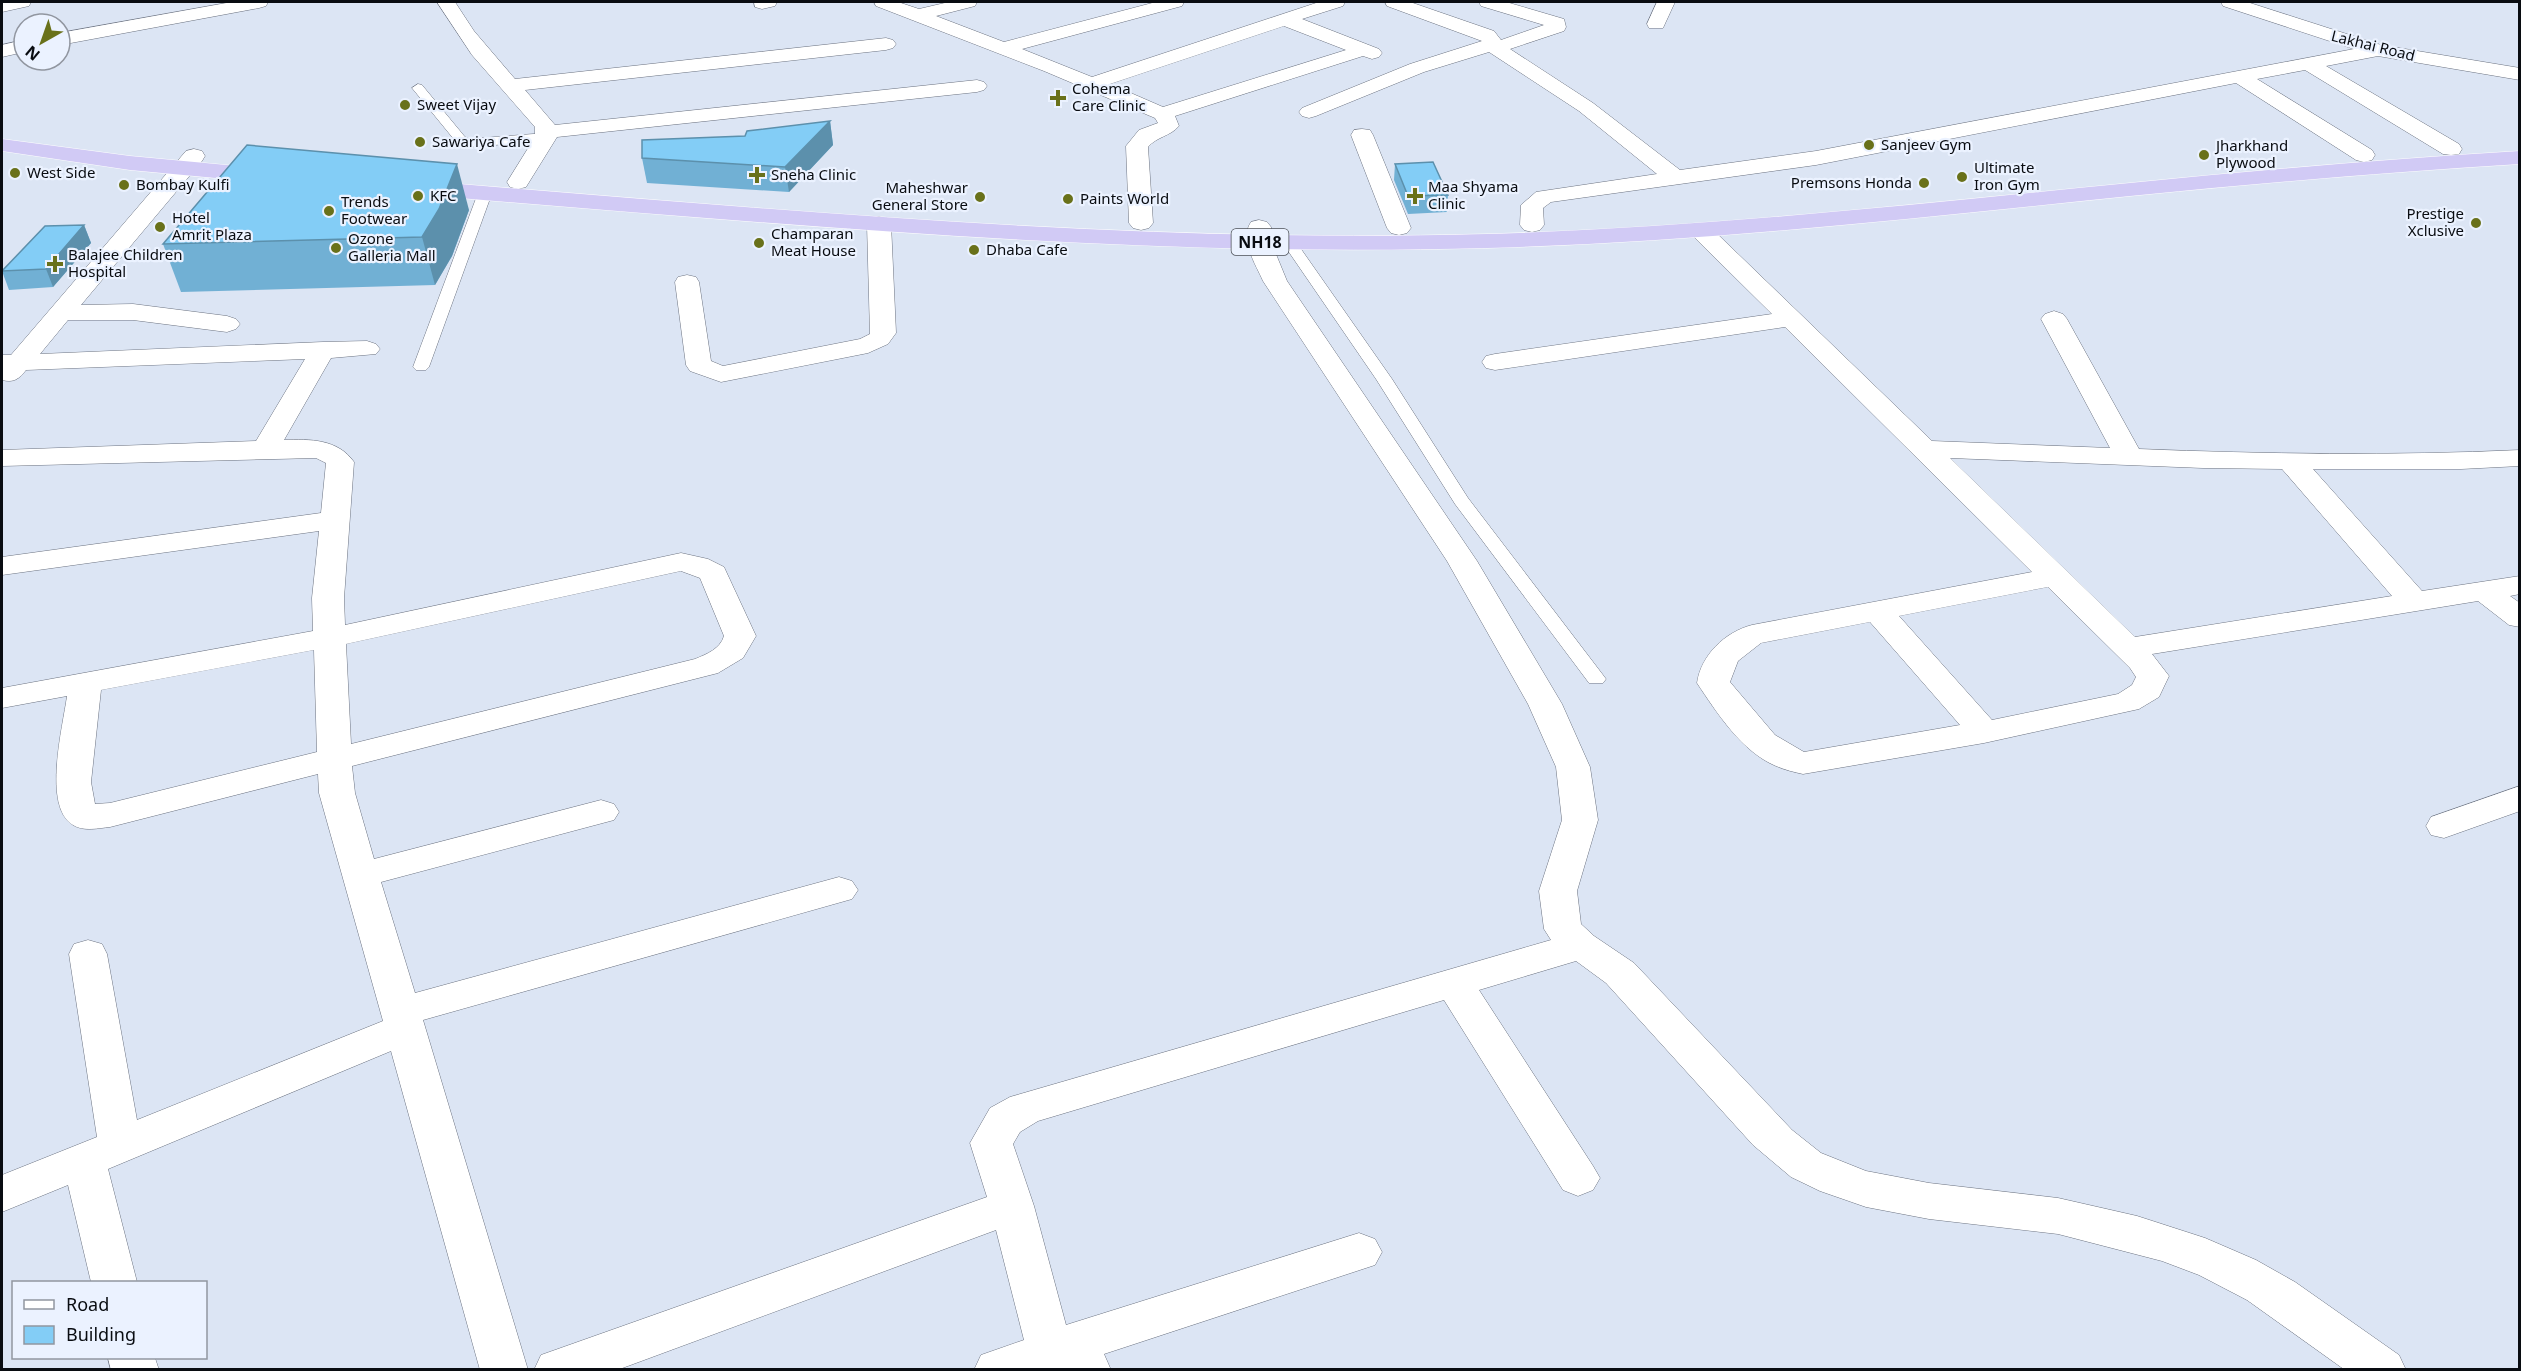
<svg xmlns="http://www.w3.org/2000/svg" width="2521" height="1371" font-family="'Noto Sans',sans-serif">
<rect width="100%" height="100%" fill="#dce5f4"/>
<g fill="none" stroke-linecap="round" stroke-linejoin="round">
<defs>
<g id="lane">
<polygon points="418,84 422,85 465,137 470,139 546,133 552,137 546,141 469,147 457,143 412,88"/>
<polygon points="485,189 492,193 429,367 426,370 416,370 413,367 478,193"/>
<polygon points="1289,238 1294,239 1392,379 1468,498 1603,675 1606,679 1603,683 1589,683 1455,504 1376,379 1282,242"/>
</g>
<g id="street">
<polygon points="2,2 31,2 29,6 2,12"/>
<polygon points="232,2 268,2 266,6 259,8 60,45 60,33"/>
<polygon points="437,2 455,2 474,31 515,79 886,38 893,40 896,44 893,48 886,50 525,90 555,125 977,80 984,82 987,86 984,90 977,92 557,137 526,187 518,189 510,187 507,182 535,137 535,127 472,55"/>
<polygon points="754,2 777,2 775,6 762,9 755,7"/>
<path d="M874,2H898L919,9L949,2H977L975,6L936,16L1004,42L1156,2H1184L1182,6L1022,49L1092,77L1319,2H1345L1343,6L1302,19L1379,49L1382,53L1379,57L1372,59L1363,56L1175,116L1179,126C1171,136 1156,137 1148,147L1153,223L1149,228L1141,230L1133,228L1129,223L1126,146L1139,130L1158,123L1155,118L1044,71L876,6ZM1284,26L1346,50L1163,107L1110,84Z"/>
<polygon points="1385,2 1410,2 1494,31 1501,40 1544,25 1481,6 1479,2 1506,2 1564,19 1566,27 1564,31 1510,49 1593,103 1680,170 1816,151 2354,49 2223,6 2221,2 2247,2 2381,45 2520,68 2520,80 2378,56 2326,66 2459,144 2462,149 2459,154 2451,155 2443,154 2305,70 2257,79 2372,150 2375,155 2372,160 2364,162 2356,160 2236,83 1816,165 1551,202 1543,208 1544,225 1540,230 1532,232 1524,230 1520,225 1521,205 1536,192 1657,174 1579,111 1489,52 1424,72 1316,116 1309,118 1302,116 1299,112 1302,108 1410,64 1482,41 1387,6"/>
<polygon points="1657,2 1675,2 1663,28 1649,28 1647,24"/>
<polygon points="24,40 24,52 2,57 2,45"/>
<polygon points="1362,129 1370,130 1373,135 1411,228 1407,233 1399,235 1391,233 1387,228 1351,135 1354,130"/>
<path d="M194,149L202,151L205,156L202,161L81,305L133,304L227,316L236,319L240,324L236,329L227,332L133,320H68L40,354L323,342L367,341L376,344L380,349L376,354L331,358L284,440C310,439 338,439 354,462L344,598L345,625L681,553L708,559L724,567L756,636L743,658L718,673L352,766L355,793L374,859L601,800L614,804L619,812L614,820L381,882L415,993L839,877L852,881L858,890L852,899L423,1020L528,1370H480L391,1051L108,1169L137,1282H91L68,1185L2,1212V1175L97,1137L69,954L74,944L88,940L102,944L107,954L137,1120L383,1021L319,793L318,774L110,827C99,828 84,832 73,825C42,807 63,726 67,696L2,708V688L313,631L312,598L319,531L2,575V557L321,513L326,463L316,458L2,466V450L256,441L305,359L26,370C19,379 14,383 2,380V355H11L186,151ZM681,571L700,578L724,636C720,649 707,654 695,659L351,744L346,644ZM314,650L317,752L110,803L95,804L91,782L101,690Z"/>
<polygon points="879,217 887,219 891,224 896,333 888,344 868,353 721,382 690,371 686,365 675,282 678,277 687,275 696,277 699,282 711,361 723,366 860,339 870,334 867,224 871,219"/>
<path d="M1259,220L1267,222L1271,227V242L1287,281L1477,561L1562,704L1590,767L1598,820L1577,891L1581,924L1594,936L1634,963L1792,1130L1821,1153L1866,1171L1929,1183L2058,1198L2137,1216L2205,1238L2256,1260L2295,1282L2399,1355L2406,1370H2345L2247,1300L2199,1275L2162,1261L2058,1234L1929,1219L1866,1207L1820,1191L1791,1177L1753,1145L1606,983L1576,961L1479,990L1593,1166L1600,1178L1593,1190L1578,1196L1563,1190L1444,1000L1038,1121L1020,1132L1013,1144L1034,1206L1066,1325L1359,1233L1375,1239L1382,1252L1375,1265L1104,1354L1111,1370H974L981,1355L1024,1340L996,1230L617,1370H534L541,1355L987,1197L970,1143L990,1108L1010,1097L1551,940L1544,929L1539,891L1562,820L1556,767L1528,704L1447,561L1263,281C1256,265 1239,239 1251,222Z"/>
<path d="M1701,224L1709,226L1932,441L2110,448L2041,319L2045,314L2054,311L2063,314L2067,319L2139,449C2265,454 2393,456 2520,450V466L2461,469H2313L2422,591L2520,576V594L2510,596L2520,603V627L2509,625L2478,601L2152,654L2169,676L2159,697L2139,709L1984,743L1803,774C1794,772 1785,770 1776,766C1742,752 1717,713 1697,683C1701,655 1725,632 1752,625L2032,572L1785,327L1495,370L1486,368L1482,362L1486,356L1495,354L1772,314L1693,236L1689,231L1693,226ZM1950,458L2203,468L2282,469L2392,596L2135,637ZM2048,587L2130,668L2136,677L2132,685L2118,694L1992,720L1899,616ZM1870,622L1960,725L1804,752L1775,735L1730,682L1738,661L1761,643Z"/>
<polygon points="2520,786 2520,811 2444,838 2431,835 2426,826 2431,817"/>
<polygon points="108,1358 155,1358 159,1370 111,1370"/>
</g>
<g id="highway">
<polygon points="2,139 130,156 268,169 276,171 279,176 276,181 268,183 130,170 2,151"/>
<path d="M2520,151V164C2389,172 2260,183 2130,196C1916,218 1702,242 1487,248C1131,258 775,223 421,195L413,193L410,188L413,183L421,181C775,209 1131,244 1487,234C1702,228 1916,204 2130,183C2260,170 2389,159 2520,151Z"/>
</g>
</defs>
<!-- lane casing -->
<use href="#lane" stroke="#6c7381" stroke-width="1"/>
<!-- street casing -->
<use href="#street" stroke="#6c7381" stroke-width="1"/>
<!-- highway casing -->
<use href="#highway" stroke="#fff" stroke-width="1"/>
<!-- lane -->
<use href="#lane" fill="#fff" fill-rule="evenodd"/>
<!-- street -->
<use href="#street" fill="#fff" fill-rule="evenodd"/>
<!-- highway -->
<use href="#highway" fill="#d1caf5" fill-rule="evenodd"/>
</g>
<!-- wall -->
<g fill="#71b0d4">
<polygon points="830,121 833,145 789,192 647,183 642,158 745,136"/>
<polygon points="1395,164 1448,195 1447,212 1408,214 1394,180"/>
<polygon points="469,210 452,256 435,285 181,292 163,244"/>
<polygon points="84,225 91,243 53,287 9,290 2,271"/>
</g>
<!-- shaded-wall -->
<g fill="#5c90ac">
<polygon points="830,121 833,145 789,192 785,167"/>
<polygon points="457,164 469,210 452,256 435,285 422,237"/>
<polygon points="84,225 91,243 53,287 46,269"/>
</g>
<!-- building -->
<g fill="#83cdf6" stroke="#5c90ac" stroke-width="1.5">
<polygon points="830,121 785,167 642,158 642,140 745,136 747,131"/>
<polygon points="247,145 457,164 439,209 422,237 163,244"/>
<polygon points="1433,162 1448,195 1408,196 1395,164"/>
<polygon points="84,225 46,269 2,271 45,226"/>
</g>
<!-- markers -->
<g fill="#69711a" stroke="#ebf2ff" stroke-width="2">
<path d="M1055 89h6v6h6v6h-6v6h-6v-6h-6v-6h6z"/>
<circle cx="405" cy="105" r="6"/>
<circle cx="420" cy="142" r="6"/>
<circle cx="1869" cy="145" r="6"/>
<circle cx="2204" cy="155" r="6"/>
<circle cx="15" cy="173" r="6"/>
<path d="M754 166h6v6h6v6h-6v6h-6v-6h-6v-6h6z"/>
<circle cx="1962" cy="177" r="6"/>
<circle cx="1924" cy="183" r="6"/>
<circle cx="124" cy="185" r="6"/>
<circle cx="418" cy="196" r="6"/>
<path d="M1412 187h6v6h6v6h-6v6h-6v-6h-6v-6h6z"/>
<circle cx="980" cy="197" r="6"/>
<circle cx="1068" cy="199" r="6"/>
<circle cx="329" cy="211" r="6"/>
<circle cx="2476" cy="223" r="6"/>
<circle cx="160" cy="227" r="6"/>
<circle cx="759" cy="243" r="6"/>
<circle cx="336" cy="248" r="6"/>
<circle cx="974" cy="250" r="6"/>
<path d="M52 255h6v6h6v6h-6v6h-6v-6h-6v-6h6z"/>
</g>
<g text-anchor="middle" stroke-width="4.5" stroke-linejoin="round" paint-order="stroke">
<!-- far-street labels -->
<g font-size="15" fill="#090c11" stroke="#ebf2ff">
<text transform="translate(2373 46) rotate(14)" y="5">Lakhai Road</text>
</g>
<!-- far-poi labels -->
<g font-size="15" fill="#090c11" stroke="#ebf2ff" text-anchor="start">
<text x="1072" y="94">Cohema<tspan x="1072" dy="17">Care Clinic</tspan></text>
<text x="417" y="110">Sweet Vijay</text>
<text x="432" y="147">Sawariya Cafe</text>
<text x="1881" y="150">Sanjeev Gym</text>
<text x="2216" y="151">Jharkhand<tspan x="2216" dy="17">Plywood</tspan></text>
<text x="1974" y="173">Ultimate<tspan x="1974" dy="17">Iron Gym</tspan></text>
<text x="27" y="178">West Side</text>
<text x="771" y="180">Sneha Clinic</text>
<text x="1912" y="188" text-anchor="end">Premsons Honda</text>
<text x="136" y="190">Bombay Kulfi</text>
<text x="1428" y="192">Maa Shyama<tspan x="1428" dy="17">Clinic</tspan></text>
<text x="968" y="193" text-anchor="end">Maheshwar<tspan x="968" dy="17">General Store</tspan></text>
<text x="430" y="201">KFC</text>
<text x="1080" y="204">Paints World</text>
<text x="341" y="207">Trends<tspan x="341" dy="17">Footwear</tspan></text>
<text x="2464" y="219" text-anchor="end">Prestige<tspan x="2464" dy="17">Xclusive</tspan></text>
<text x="172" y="223">Hotel<tspan x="172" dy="17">Amrit Plaza</tspan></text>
<text x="771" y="239">Champaran<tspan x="771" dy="17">Meat House</tspan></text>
<text x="348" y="244">Ozone<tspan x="348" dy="17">Galleria Mall</tspan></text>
<text x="986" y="255">Dhaba Cafe</text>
<text x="68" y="260">Balajee Children<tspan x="68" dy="17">Hospital</tspan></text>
</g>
<!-- shield labels -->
<rect fill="#ebf2ff" stroke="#4d5158" stroke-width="1.5" x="1231.5" y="229" width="57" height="26" rx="4.5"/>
<g font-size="16" font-weight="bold" fill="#090c11">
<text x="1260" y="248">NH18</text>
</g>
</g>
<!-- border -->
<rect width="2521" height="1371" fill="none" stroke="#090c11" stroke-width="6"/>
<!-- legend -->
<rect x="12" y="1281" width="195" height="78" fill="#ebf2ff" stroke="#9196a0" stroke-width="1.5"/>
<rect x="24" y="1300" width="30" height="9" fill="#ffffff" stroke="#9196a0" stroke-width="1.5"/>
<text x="66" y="1311" font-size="18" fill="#090c11">Road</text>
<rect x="24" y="1326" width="30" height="18" fill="#83cdf6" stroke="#9196a0" stroke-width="1.5"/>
<text x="66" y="1341" font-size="18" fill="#090c11">Building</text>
<!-- north arrow -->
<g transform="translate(42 42) rotate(220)"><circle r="28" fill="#ebf2ff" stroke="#9196a0" stroke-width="1.5"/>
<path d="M0-4.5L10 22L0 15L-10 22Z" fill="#69711a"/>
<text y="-9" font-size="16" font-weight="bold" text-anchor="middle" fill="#090c11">N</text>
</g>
</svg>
